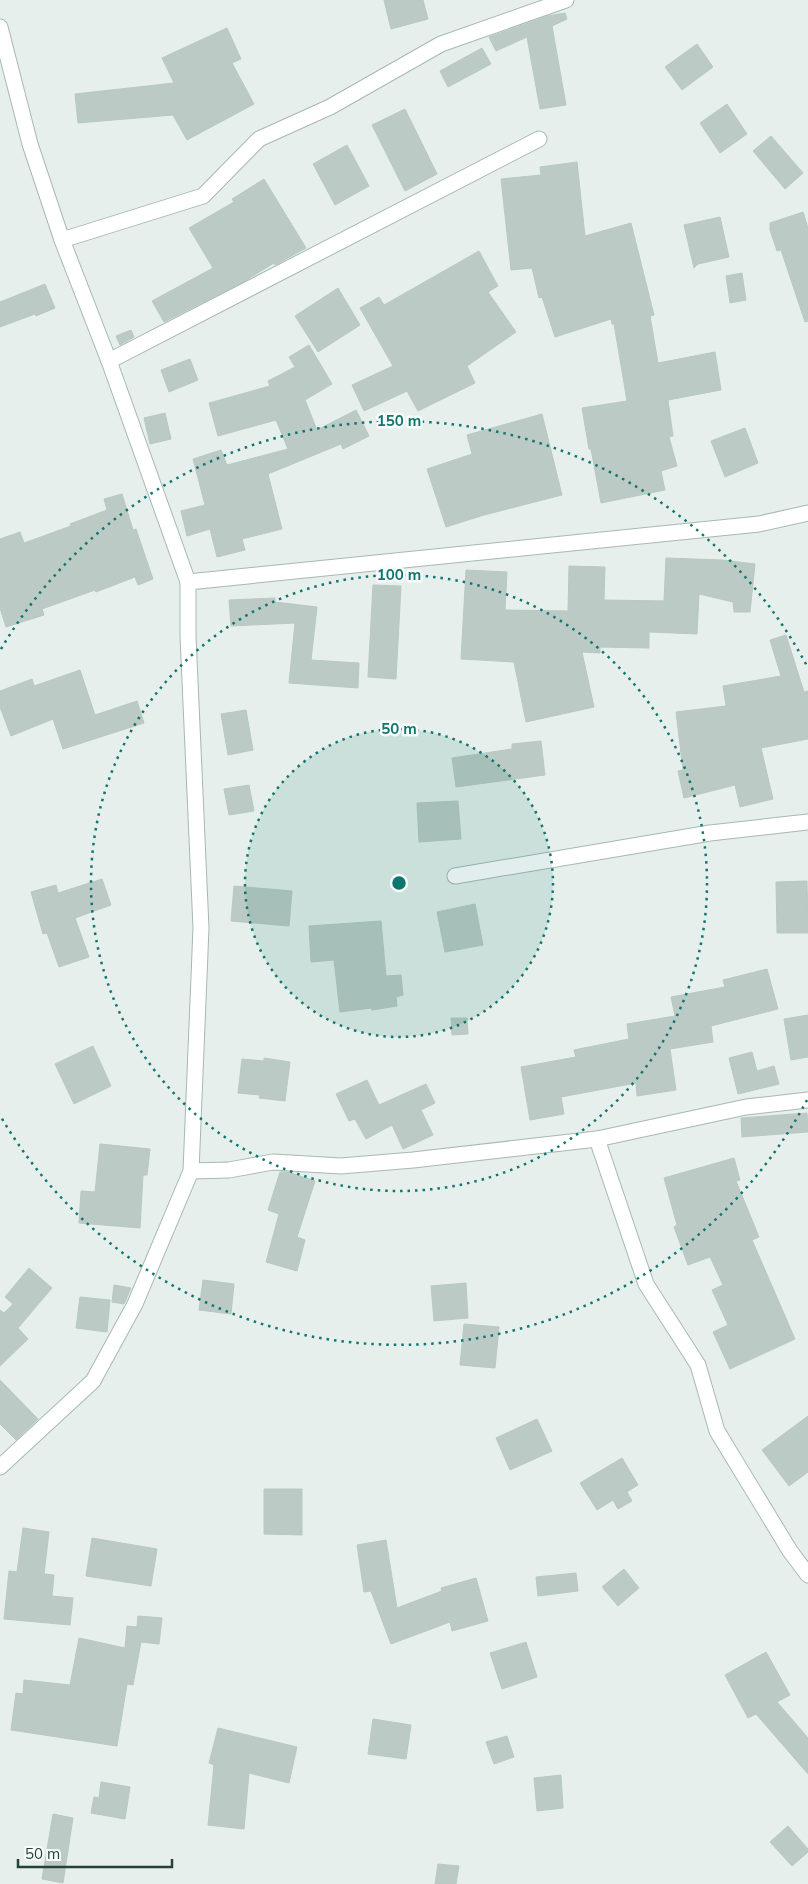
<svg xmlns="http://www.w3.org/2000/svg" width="808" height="1884" font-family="Mulish,sans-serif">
<rect width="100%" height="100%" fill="#e6efeb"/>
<!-- building -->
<g fill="#bbcac4" stroke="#b8c9c2">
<polygon points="384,0 423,0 428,19 391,29"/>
<polygon points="565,13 567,19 552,26 566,105 540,109 527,37 496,51 489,37 548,16"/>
<polygon points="227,28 241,59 232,63 254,104 187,140 173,115 78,123 75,94 174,83 162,58"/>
<polygon points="697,44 713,67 682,90 665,67"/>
<polygon points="482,48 491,64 448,87 440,71"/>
<polygon points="727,104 747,134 720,153 700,123"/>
<polygon points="405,109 437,174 405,191 372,125"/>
<polygon points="771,136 803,173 785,189 753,151"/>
<polygon points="347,145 369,186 335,205 313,164"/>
<polygon points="577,162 585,236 631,223 654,315 650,316 658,363 715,352 721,390 668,400 673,436 669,437 677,466 661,471 665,490 601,503 591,449 589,449 582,408 627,401 614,324 612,324 611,319 555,337 542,297 539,298 532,268 511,270 501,179 541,175 540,167"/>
<polygon points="264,179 306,248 275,265 274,263 243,282 164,322 152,301 213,268 189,228 234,202 232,199"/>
<polygon points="803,212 808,228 808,321 805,322 781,250 777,251 770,230 770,223"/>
<polygon points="720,217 729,257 698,264 694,268 684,225"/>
<polygon points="479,251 498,286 488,292 516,332 467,366 475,383 418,411 407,391 364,411 352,385 393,366 360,308 379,297 384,305"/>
<polygon points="742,273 746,300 730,303 726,276"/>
<polygon points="45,284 55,308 36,316 35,314 0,327 0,302"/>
<polygon points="338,288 360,325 318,352 295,316"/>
<polygon points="131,330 134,337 120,345 116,336"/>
<polygon points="309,345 332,384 305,400 317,430 356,410 369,436 343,449 341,444 268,474 282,529 242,539 245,550 217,557 210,529 187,536 181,511 205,505 193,459 221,450 227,465 288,449 276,420 218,436 209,403 270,386 268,381 295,367 289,357"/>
<polygon points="190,359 198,380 169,392 161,370"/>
<polygon points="165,413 171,439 150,444 144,418"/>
<polygon points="542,414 562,495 484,515 446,527 427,469 472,454 467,435"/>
<polygon points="745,428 758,463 725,477 711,441"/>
<polygon points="122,494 133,530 136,529 153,579 138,585 135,577 96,592 95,590 42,609 44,615 6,627 0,608 0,539 20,532 24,543 71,526 70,524 107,510 104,499"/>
<polygon points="666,558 722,560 755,564 750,612 734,612 733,602 699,594 697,634 649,632 649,648 600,647 600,653 582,652 594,707 526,722 514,662 461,659 466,570 507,572 505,610 568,611 569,566 605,567 604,600 664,601"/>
<polygon points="373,585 401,586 396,679 368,677"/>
<polygon points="275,598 275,602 317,607 311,660 359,663 358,688 289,683 295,623 231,626 229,600"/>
<polygon points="786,635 804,692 808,691 808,739 761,748 773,799 740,807 735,785 684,798 678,771 683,770 676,712 726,706 723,686 781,676 770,640"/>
<polygon points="80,670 95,715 137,701 144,723 63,749 53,719 11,736 0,707 0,691 32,679 34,686"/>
<polygon points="246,710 253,750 228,755 221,714"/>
<polygon points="541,741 545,775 456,787 452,758 512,749 512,744"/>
<polygon points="249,785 254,811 229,815 224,789"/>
<polygon points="458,801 461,839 419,842 417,803"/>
<polygon points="102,879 111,905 75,918 89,957 59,967 47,933 43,934 31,892 56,885 58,893"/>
<polygon points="807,881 808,933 777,933 776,882"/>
<polygon points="234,886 292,891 289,926 231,921"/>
<polygon points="475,904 483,945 445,952 437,912"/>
<polygon points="381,921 386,976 401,975 403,995 396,997 397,1006 372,1010 371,1008 340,1012 334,960 311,962 309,926"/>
<polygon points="767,969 778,1009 711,1026 713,1042 670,1049 676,1090 637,1096 636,1083 561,1097 564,1114 530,1120 521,1067 576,1057 574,1050 629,1039 627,1024 675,1016 671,997 725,987 723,980"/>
<polygon points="808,1015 808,1057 791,1060 784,1019"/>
<polygon points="451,1018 467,1018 468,1034 452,1035"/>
<polygon points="93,1046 111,1086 74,1104 55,1064"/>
<polygon points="752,1052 757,1071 774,1066 779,1084 738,1094 729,1058"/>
<polygon points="264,1058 290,1062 285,1101 259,1098 260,1095 238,1093 242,1059 264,1061"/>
<polygon points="367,1080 379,1105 426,1084 435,1103 421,1110 433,1135 403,1149 392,1125 366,1139 355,1119 349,1121 336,1094"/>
<polygon points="807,1113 808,1132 742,1137 741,1118"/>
<polygon points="100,1144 150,1149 147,1175 143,1175 140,1228 79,1223 81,1191 95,1192"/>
<polygon points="734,1158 740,1180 736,1181 759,1237 752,1240 795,1339 730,1369 713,1332 728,1325 712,1290 723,1285 710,1257 688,1265 674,1227 677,1225 664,1178"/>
<polygon points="280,1172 288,1172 315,1181 297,1237 305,1240 297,1271 266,1262 279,1214 268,1210"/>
<polygon points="29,1268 52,1288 18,1328 28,1339 0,1366 0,1310 4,1313 13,1304 5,1297"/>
<polygon points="203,1280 234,1284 231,1314 199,1310"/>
<polygon points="466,1283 468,1318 434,1321 431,1286"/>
<polygon points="114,1285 131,1288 124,1304 112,1302"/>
<polygon points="80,1297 110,1300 107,1332 76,1328"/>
<polygon points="464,1324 499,1327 495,1368 460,1365"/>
<polygon points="0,1380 38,1419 16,1440 0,1424"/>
<polygon points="808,1416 808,1472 789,1486 762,1450"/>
<polygon points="537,1419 552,1451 510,1470 496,1438"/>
<polygon points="622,1458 638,1485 627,1492 632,1501 618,1509 613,1500 597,1510 580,1483"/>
<polygon points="264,1489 302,1489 302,1535 264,1534"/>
<polygon points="23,1528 49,1532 44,1574 54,1575 52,1596 73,1598 70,1625 4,1619 9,1571 17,1572"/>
<polygon points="92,1538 157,1549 151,1586 86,1576"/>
<polygon points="386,1540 397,1608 442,1591 441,1588 476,1578 488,1621 452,1631 450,1622 391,1644 371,1591 364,1592 357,1545"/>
<polygon points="624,1569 639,1588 618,1606 602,1587"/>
<polygon points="576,1573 578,1591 538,1596 536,1577"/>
<polygon points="138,1616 162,1618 159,1644 141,1642 133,1685 127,1684 117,1746 11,1730 16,1693 23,1694 24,1680 70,1685 79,1638 125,1648 127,1626 137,1627"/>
<polygon points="526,1642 537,1677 502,1689 490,1653"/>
<polygon points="766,1652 790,1695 777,1702 808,1738 808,1774 756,1714 748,1718 725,1675"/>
<polygon points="373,1719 411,1725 406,1759 368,1754"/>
<polygon points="218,1728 297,1747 289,1783 249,1773 244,1829 208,1825 214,1765 209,1763"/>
<polygon points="507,1736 514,1757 494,1764 486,1742"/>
<polygon points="561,1775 563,1808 537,1811 534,1778"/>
<polygon points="101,1782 130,1787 125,1819 91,1813 94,1797 99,1798"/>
<polygon points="53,1814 73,1818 63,1883 42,1879"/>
<polygon points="788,1826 808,1849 808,1852 792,1866 770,1842"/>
<polygon points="438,1864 459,1866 456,1884 435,1884"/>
</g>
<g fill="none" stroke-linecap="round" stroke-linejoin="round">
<defs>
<g id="minor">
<polyline points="0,27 30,144 62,240 109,361 188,582 188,636 201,928 191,1171 135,1304 93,1381 0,1467"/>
<polyline points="62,240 203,196 259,139 330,107 441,44 566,0"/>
<polyline points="109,361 539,139"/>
<polyline points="188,582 759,524 808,513"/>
<polyline points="455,876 710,833 808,822"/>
<polyline points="597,1139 646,1284 698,1365 717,1431 790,1551 808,1575"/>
<polyline points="191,1171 229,1170 273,1162 341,1166 413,1160 597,1139 746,1107 808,1100"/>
</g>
</defs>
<!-- minor casing -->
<use href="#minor" stroke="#a8b8b2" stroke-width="17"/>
<!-- minor -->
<use href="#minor" stroke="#fff" stroke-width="15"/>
</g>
<!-- distance rings -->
<circle cx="399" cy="883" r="154" fill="#0f766e" fill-opacity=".12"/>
<g fill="none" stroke="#0f766e" stroke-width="2.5" stroke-dasharray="2.5 5">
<circle cx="399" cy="883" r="154"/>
<circle cx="399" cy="883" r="308"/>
<path d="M807 1100A462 462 0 0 1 1 1117M1 649A462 462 0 0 1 807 666"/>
</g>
<circle cx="399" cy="883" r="8" fill="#0f766e" stroke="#f7fbf9" stroke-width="2.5"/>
<g font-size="15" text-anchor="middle" font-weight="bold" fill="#0f766e" stroke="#f7fbf9" stroke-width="5" stroke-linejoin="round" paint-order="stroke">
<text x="399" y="426">150 m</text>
<text x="399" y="580">100 m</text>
<text x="399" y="734">50 m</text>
</g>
<!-- scale -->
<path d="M18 1859v8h154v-8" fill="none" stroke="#24423a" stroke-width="2.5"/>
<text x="25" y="1859" font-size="15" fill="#24423a" stroke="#f7fbf9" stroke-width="4" paint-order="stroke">50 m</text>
</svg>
